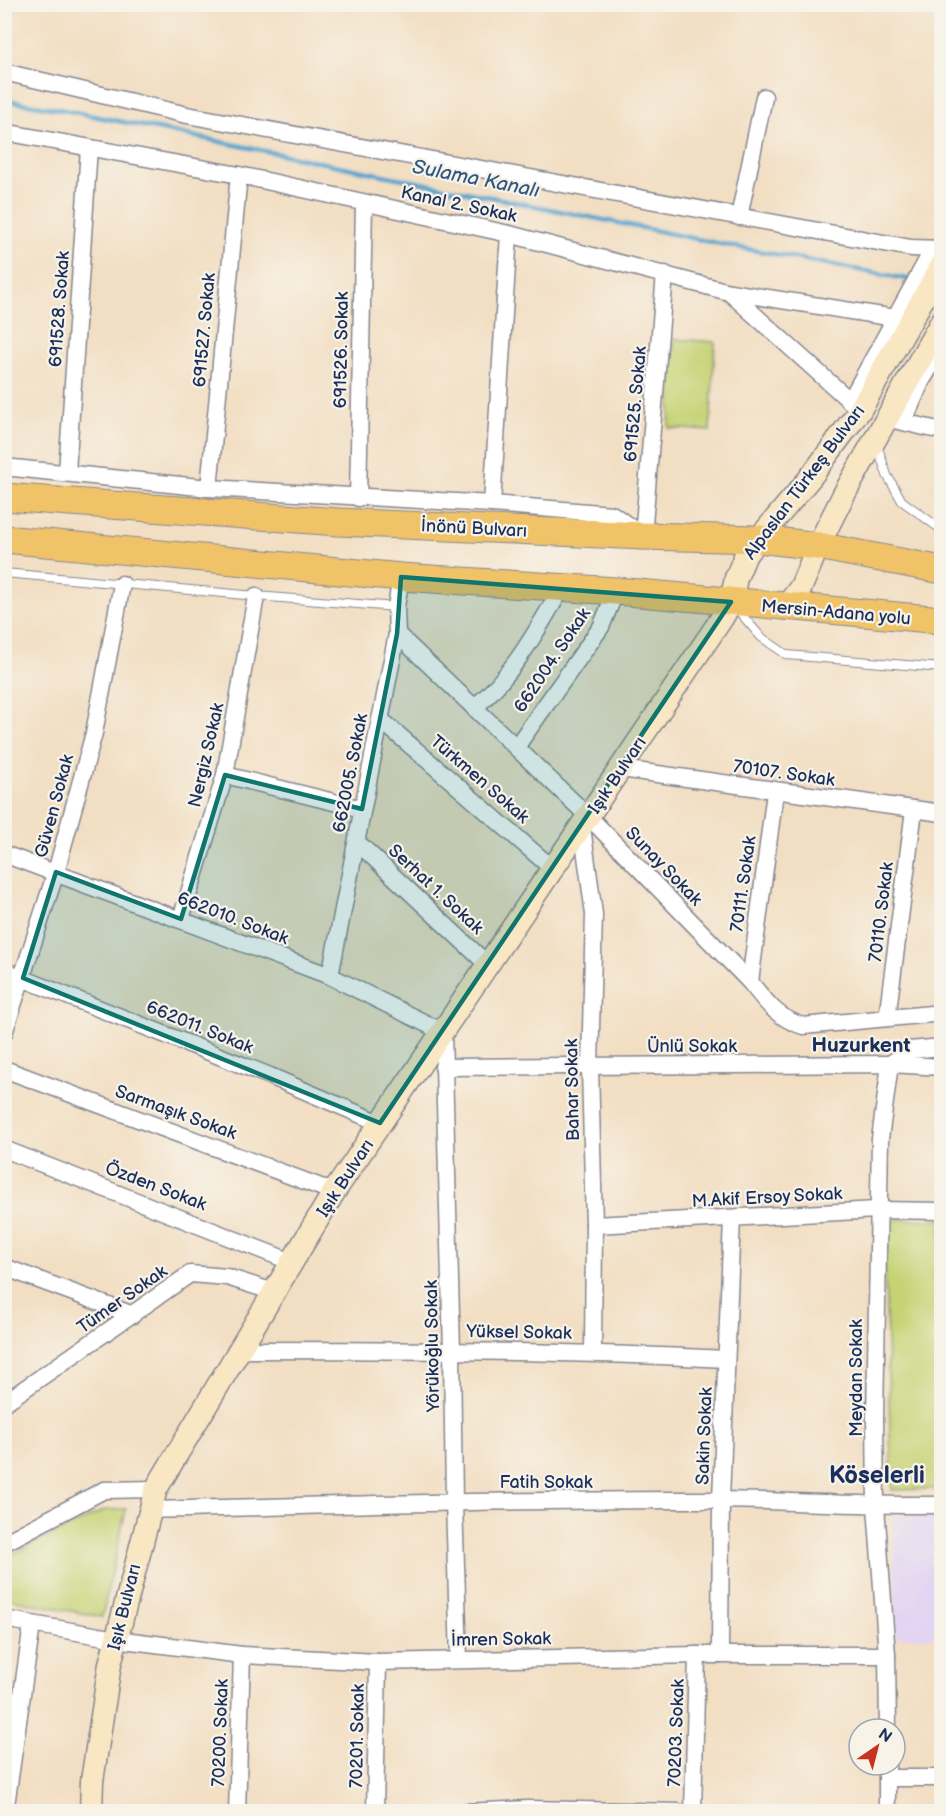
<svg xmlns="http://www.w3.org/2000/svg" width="946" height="1816" font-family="'Balsamiq Sans',sans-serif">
<rect width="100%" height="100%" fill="#f7f3e8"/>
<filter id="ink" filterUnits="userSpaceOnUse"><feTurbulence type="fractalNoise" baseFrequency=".0167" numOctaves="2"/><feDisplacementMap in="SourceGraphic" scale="12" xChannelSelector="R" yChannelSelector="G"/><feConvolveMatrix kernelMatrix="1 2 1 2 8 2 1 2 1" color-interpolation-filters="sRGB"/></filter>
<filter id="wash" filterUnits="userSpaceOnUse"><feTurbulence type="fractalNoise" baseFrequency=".008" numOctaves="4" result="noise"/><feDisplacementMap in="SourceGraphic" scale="24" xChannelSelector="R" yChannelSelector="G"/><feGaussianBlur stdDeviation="1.35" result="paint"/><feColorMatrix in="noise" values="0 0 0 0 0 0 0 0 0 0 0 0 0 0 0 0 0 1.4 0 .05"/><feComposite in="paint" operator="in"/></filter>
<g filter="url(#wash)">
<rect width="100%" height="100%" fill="#f2dec2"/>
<!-- built -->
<polygon fill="#e2d4f3" points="893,1516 941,1516 941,1637 896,1637"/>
<!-- green -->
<g fill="#c6d374" stroke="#708169" stroke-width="1.5">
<polygon points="674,339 715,342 710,431 669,428"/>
<polygon points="883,1219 941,1220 941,1489 892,1490"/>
<polygon points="126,1509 102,1617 5,1598 5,1557 105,1510"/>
</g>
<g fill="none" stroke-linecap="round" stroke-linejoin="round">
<!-- stream -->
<polyline stroke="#56a4cf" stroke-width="4.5" points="4,100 64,110 726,245 912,280"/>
</g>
</g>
<g filter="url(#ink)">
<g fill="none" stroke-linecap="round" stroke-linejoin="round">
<defs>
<g id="service">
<polyline points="877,445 887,475 902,501 942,530"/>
<polyline points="4,573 256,596 396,607"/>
<polyline points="735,607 761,637 787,655 942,668"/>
</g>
<g id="minor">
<polyline points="4,72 187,115 911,248 942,249"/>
<polyline points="4,132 239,175 509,234 729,292 860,410"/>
<polyline points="739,217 764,97"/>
<polyline points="730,292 895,318"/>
<polyline points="850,401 933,249"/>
<polyline points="894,420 942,431"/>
<polyline points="904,421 921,382 942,347"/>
<polyline points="4,467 209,488 492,504 612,514 640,534"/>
<polyline points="67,472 89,148"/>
<polyline points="209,488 239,175"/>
<polyline points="358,498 364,204"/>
<polyline points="492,504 509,234"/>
<polyline points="643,536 665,274"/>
<path d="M397,634L589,817L750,982C766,1002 777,1018 803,1026L942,1013"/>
<path d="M474,708C512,676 537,631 561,589"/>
<polyline points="380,719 553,869"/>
<polyline points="516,747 601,627 616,591"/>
<polyline points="621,769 942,813"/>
<polyline points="225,775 362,809"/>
<polyline points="582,827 594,914 590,1066 594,1225 593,1353"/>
<polyline points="357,842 488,965"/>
<polyline points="4,854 330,976 443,1032 452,1350 454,1503 459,1659"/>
<polyline points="181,919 225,775 256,596"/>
<polyline points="4,971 270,1076 380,1123"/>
<polyline points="330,976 397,634 396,607 401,577"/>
<polyline points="750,982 775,792"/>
<polyline points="887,1018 914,810"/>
<polyline points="4,1033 56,872 94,733 122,584"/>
<polyline points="443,1067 890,1064 942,1067"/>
<polyline points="4,1069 334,1192"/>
<polyline points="4,1149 292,1262"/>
<polyline points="594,1225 877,1210 942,1211"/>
<polyline points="4,1267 133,1315"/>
<path d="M239,1350C402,1350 564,1351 726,1359"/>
<polyline points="4,1403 190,1274 227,1277 274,1292"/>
<path d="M150,1510C340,1505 529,1499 719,1500C793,1501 867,1506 942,1505"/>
<polyline points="4,1543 104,1490 156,1489"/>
<polyline points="4,1619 116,1639 242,1655 378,1662 697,1655 887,1655"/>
<polyline points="720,1655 721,1500 732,1218"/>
<polyline points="888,1729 887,1655 876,1506 875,1418 880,1139 890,1064 910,1050 942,1047"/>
<polyline points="887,1765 887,1812"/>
<polyline points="887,1778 942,1778"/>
<polyline points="5,1812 32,1625"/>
<polyline points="237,1812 242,1655"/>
<polyline points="375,1812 378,1662"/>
<polyline points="464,1812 528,1809 678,1812"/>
<polyline points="693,1812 697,1655"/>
</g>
<g id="secondary">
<polyline points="785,608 801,587 818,546 843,496 942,321"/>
<polyline points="91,1812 92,1781 110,1664 156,1489 334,1192 722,618 731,602 736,578 746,554 810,478 860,410 942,265"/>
</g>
<g id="trunk">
<polyline points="4,497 338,522 643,536 758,539 818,546 942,570"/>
<polyline points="4,539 401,577 616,591 942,620"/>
</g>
</defs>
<!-- service casing -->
<use href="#service" stroke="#868690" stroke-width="10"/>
<!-- minor casing -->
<use href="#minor" stroke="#868690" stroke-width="19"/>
<!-- secondary casing -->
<use href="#secondary" stroke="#868690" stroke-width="25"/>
<!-- trunk casing -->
<use href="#trunk" stroke="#868690" stroke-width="29"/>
<!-- service -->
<use href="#service" stroke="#fff" stroke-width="8"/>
<!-- minor -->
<use href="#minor" stroke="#fff" stroke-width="16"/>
<!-- secondary -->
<use href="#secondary" stroke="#f9e7c3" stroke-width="22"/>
<!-- trunk -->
<use href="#trunk" stroke="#f1c369" stroke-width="27"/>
</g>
</g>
<!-- marked area -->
<path fill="#0f766e" fill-opacity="0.2" stroke="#0f766e" stroke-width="4.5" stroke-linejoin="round" d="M401,577L731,602L380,1123L23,978L56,872L181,919L225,775L362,809L397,634Z"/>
<g text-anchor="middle" stroke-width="4.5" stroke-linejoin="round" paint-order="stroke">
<!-- street labels -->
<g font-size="18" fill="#1b2f5e" stroke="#f7f3e8">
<text transform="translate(459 204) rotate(12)" y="6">Kanal 2. Sokak</text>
<text transform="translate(59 309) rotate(-86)" y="6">691528. Sokak</text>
<text transform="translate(204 330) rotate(-85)" y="6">691527. Sokak</text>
<text transform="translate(341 350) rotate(-89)" y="6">691526. Sokak</text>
<text transform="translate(635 404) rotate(-85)" y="6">691525. Sokak</text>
<text transform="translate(804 482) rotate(-53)" y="6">Alpaslan Türkeş Bulvarı</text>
<text transform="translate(474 528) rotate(3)" y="6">İnönü Bulvarı</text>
<text transform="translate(836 612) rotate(5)" y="6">Mersin-Adana yolu</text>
<text transform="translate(552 660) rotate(-56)" y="6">662004. Sokak</text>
<text transform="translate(206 755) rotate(-77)" y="6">Nergiz Sokak</text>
<text transform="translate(350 773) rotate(-79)" y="6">662005. Sokak</text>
<text transform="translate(784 773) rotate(8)" y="6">70107. Sokak</text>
<text transform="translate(617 775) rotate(-56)" y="6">Işık Bulvarı</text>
<text transform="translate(480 779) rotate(41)" y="6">Türkmen Sokak</text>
<text transform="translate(54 806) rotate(-75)" y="6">Güven Sokak</text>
<text transform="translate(664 866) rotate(46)" y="6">Sunay Sokak</text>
<text transform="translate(743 884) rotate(-82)" y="6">70111. Sokak</text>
<text transform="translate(436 889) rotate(43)" y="6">Serhat 1. Sokak</text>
<text transform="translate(881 912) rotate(-83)" y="6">70110. Sokak</text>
<text transform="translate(233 918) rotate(21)" y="6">662010. Sokak</text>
<text transform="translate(200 1027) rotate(22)" y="6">662011. Sokak</text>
<text x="692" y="1052">Ünlü Sokak</text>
<text transform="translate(572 1090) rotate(-91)" y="6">Bahar Sokak</text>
<text transform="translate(176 1112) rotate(20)" y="6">Sarmaşık Sokak</text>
<text transform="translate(345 1178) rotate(-57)" y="6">Işık Bulvarı</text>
<text transform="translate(156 1186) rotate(21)" y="6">Özden Sokak</text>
<text transform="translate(767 1197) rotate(-3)" y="6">M.Akif Ersoy Sokak</text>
<text transform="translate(122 1299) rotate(-35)" y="6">Tümer Sokak</text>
<text transform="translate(519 1332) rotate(1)" y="6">Yüksel Sokak</text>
<text transform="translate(432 1346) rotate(-91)" y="6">Yörükoğlu Sokak</text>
<text transform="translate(856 1378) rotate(-90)" y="6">Meydan Sokak</text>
<text transform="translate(704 1436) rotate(-88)" y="6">Sakin Sokak</text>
<text x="546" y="1488">Fatih Sokak</text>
<text transform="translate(124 1607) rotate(-76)" y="6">Işık Bulvarı</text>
<text transform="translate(501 1639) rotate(-1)" y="6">İmren Sokak</text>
<text transform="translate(220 1733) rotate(-88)" y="6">70200. Sokak</text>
<text transform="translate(676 1733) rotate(-88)" y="6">70203. Sokak</text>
<text transform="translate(357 1736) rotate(-89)" y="6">70201. Sokak</text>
</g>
<!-- water labels -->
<g font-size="20" font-style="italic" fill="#305886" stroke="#f7f3e8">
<text transform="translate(476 178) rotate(11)" y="7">Sulama Kanalı</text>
</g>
<!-- quarter labels -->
<g font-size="21" font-weight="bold" fill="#1b2f5e" stroke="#f7f3e8">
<text x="861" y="1052">Huzurkent</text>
</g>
<!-- district labels -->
<g font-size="24" font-weight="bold" fill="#1b2f5e" stroke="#f7f3e8">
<text x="877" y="1483">Köselerli</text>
</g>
</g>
<!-- margin -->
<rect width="946" height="1816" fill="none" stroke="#f7f3e8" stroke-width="24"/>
<!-- north arrow -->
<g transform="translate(877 1747) rotate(35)"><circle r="28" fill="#f7f3e8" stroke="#9fa5b1" stroke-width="1.5"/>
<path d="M0-4.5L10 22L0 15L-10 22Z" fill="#c8321e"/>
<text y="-9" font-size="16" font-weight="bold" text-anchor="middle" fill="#1b2f5e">N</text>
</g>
</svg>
